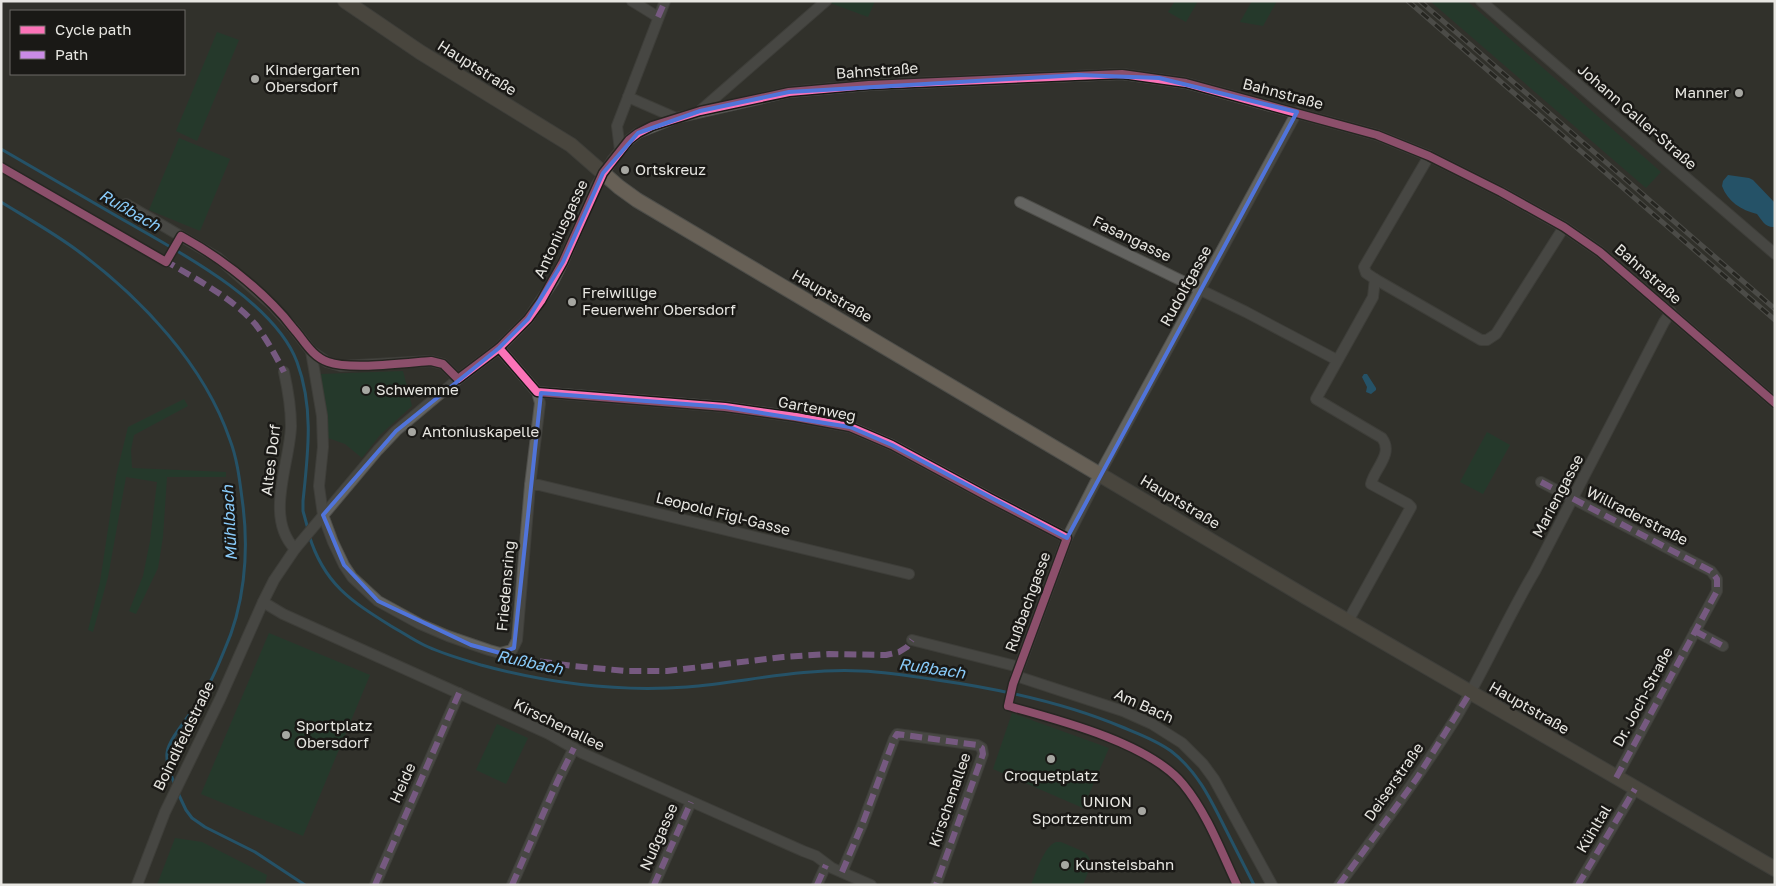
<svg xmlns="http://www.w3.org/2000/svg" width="1776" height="886" font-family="'Golos Text',sans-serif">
<rect width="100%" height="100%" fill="#31312c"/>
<!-- green -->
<g fill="#18442b">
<polygon points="833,1 875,1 868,17 830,3"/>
<polygon points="1175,1 1198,1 1186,22 1168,12"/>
<polygon points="1252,1 1277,1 1263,26 1240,22"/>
<polygon points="1430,1 1467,1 1661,172 1646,188"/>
<polygon points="217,32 239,40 197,141 176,131"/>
<polygon points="179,138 230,159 200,231 149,210"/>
<polygon points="403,371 412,406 380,435 362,458 345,444 328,438 321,374"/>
<polygon points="184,399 188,406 134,435 131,450 132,468 226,472 226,477 167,477 163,537 158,568 136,614 129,611 143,576 150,541 157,482 126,477 108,577 93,632 88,630 100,582 116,476 128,427"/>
<polygon points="1487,432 1510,445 1483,494 1460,482"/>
<polygon points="269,633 370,675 303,836 201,794"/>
<polygon points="1012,713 1109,748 1083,808 993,769"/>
<polygon points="497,724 528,738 506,784 476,770"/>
<polygon points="175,838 202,842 267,875 265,885 157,885"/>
<path d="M1056,842H1061C1090,855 1097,852 1083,885H1031C1036,873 1044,846 1056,842Z"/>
</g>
<!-- water -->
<g fill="#177ab0">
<path d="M1728,175L1749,178L1753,180L1775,203V227C1765,228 1762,220 1757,214C1741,210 1728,202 1722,186L1723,181Z"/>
<polygon points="1364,374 1367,374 1376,388 1376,390 1371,394 1366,392 1367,387 1362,377"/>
</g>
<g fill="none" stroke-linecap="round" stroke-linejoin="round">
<!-- stream -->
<g stroke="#177ab0" stroke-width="3">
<path d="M1,149C41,172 80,195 120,218C174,249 274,300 297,362C314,408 308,453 303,501V511L308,529"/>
<path d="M1,202C27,218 54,233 78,251C141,298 204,364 230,440C238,461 240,484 243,506C249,554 244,607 224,651C218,666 211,682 203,695C195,709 168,739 167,753C166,764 171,775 175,785"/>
<path d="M309,535C324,584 351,601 391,626C402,632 413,640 424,645C442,654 462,659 481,665C547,683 618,692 687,687C745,682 802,668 861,671C886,672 912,676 937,680C1000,689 1063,702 1122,727C1139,734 1156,740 1171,751C1197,771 1210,798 1224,826C1234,846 1244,865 1254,885"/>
<polyline points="177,791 186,810 192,818 205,827 255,852 305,885"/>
</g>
<defs>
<g id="minor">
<polyline points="632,1 658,17"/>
<polyline points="1481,1 1775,254"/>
<polyline points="628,97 676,118"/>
<polyline points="701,110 826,1"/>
<polyline points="620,150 617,126 665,1"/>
<polyline points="1020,202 1246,312 1337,360"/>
<polyline points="126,204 218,258 271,304 294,329 311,351 327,362 341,366 431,361 443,364 458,379"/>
<polyline points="1375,279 1481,340 1487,340 1496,334 1564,227"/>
<polyline points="311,351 322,416 323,447 319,486 323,515 333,542 344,565 352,577 378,601 420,624 448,636 489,650 500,653 512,650 517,640 530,485 540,403 537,392 499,348"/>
<path d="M284,372C288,390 291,407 291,426C290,464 264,517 295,549"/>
<polyline points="537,392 725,407 796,417 850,427 892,445 990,498 1067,538"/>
<polyline points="1541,482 1711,571 1717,579 1717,591 1616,778"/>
<polyline points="530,485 539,485 909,574"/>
<polyline points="263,602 283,614 549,734 582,753 803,851 816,856 832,868 871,885"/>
<path d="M1348,621L1411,507L1408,504L1371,484C1374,469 1394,454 1382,438L1316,399L1373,297L1375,279L1366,273L1364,267L1429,156"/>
<polyline points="1695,631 1723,646"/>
<polyline points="912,640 1019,667"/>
<polyline points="842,872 862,825 894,739 897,734 977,745 982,748 983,754 936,885"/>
<polyline points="137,885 165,812 220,699 263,602 274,580 295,549 378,450 396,431 458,379 499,348 528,319 553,282 563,262 596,186 613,159 629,140 638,133 676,118 789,92 869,85 1122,74 1186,83 1377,135 1429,156 1501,192 1564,227 1600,252 1775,403"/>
<polyline points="375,885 459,693"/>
<polyline points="512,885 558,780 574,748"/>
<polyline points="654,885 691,802"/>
<polyline points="817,885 826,865"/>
<polyline points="1272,885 1214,779 1203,764 1182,743 1152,724 1123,711 1016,676 1067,538 1100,473 1297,112"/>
<path d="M1339,885C1380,829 1421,774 1457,716C1485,669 1507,618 1535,571L1664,322L1671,312"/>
<polyline points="1578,885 1635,789"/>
</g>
<polyline id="major" points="345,1 420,52 571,145 619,187 637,200 1306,597 1775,869"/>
</defs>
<!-- minor casing -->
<use href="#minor" stroke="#4e4e4a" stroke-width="12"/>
<!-- major casing -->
<use href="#major" stroke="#4e4e4a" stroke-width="16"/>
<!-- minor -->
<use href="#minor" stroke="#636360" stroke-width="10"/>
<!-- major -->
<use href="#major" stroke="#676056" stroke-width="14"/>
<defs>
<g id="rail">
<polyline points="1408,1 1775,320"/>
<polyline points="1420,1 1775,309"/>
</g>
</defs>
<!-- rail casing -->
<use href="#rail" stroke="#6c6c68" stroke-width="5"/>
<!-- rail -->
<use href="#rail" stroke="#1a1916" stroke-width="3" stroke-dasharray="9" stroke-linecap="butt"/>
<!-- quiet -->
<g stroke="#ca8be6" stroke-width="6" stroke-dasharray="12 6" stroke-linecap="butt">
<polyline points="658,17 665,1"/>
<path d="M164,260C194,278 233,298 256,325C267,340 276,356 284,372"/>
<polyline points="1541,482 1711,571 1717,579 1717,591 1616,778"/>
<polyline points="1695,631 1723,646"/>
<polyline points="522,659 573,666 626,671 667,671 783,657 829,654 886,655 899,652 907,647 912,640"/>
<polyline points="842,872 862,825 894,739 897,734 977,745 982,748 983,754 936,885"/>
<polyline points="375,885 459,693"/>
<polyline points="512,885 558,780 574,748"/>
<polyline points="654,885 691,802"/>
<polyline points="817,885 826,865"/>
<polyline points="1339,885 1417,778 1470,693"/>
<polyline points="1578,885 1635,789"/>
</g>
<defs>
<g id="cycleway">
<path d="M1,167L166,262L181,236C216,255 245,277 273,305C280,312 287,320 293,328C304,340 311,356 328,362C350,370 405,363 431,361L443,364L458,379L499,348L528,319L541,301L563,262L603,173L629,140L638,133L652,126L700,111L789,92L869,85L1122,74L1186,83L1377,135L1429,156L1501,192L1564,227L1600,252L1775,403"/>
<path d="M499,348L537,392L725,407L796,417L850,427L892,445L990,498L1067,538L1013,684L1008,706C1059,720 1149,743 1183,784C1207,813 1221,851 1237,885"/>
</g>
</defs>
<!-- cycleway casing -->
<use href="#cycleway" stroke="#1a1916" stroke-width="11"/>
<!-- cycleway -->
<use href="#cycleway" stroke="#fb73b8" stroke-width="8"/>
</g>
<!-- marked area -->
<path d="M0 0H1776V886H0ZM1079,75L1159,78L1297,112L1067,538L892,445L850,427L725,407L541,393L514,648L500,653L471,645L378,601L344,565L323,515L396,431L499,348L528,319L563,262L603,173L638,133L700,111L789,92Z" fill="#31312c" fill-opacity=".55" fill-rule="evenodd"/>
<path fill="none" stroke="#5074da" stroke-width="4" stroke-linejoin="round" d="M1079,75L1159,78L1297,112L1067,538L892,445L850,427L725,407L541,393L514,648L500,653L471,645L378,601L344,565L323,515L396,431L499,348L528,319L563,262L603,173L638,133L700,111L789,92Z"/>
<!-- markers -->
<g fill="#a7a7a2" stroke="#1a1916" stroke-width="2">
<circle cx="255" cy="79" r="5"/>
<circle cx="1739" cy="93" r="5"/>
<circle cx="625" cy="170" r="5"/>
<circle cx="572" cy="302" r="5"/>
<circle cx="366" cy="390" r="5"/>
<circle cx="412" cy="432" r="5"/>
<circle cx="286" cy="735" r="5"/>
<circle cx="1051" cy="759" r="5"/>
<circle cx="1142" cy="811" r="5"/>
<circle cx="1065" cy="865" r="5"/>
</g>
<g text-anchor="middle" stroke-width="5" stroke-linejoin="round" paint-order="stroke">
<!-- street labels -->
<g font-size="15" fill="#e7e6e1" stroke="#1a1916">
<text transform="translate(477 68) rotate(32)" y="5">Hauptstraße</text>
<text transform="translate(877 71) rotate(-4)" y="5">Bahnstraße</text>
<text transform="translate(1283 94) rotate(15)" y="5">Bahnstraße</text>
<text transform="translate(1637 117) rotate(41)" y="5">Johann Galler-Straße</text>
<text transform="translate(561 229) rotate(-65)" y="5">Antoniusgasse</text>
<text transform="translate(1132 239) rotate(26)" y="5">Fasangasse</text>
<text transform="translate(1648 274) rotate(41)" y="5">Bahnstraße</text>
<text transform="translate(1186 286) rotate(-61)" y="5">Rudolfgasse</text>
<text transform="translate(832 296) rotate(30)" y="5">Hauptstraße</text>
<text transform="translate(817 409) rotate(11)" y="5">Gartenweg</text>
<text transform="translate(271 460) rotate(-83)" y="5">Altes Dorf</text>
<text transform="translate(1558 496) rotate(-62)" y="5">Mariengasse</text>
<text transform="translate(1180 502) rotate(31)" y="5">Hauptstraße</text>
<text transform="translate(723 514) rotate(14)" y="5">Leopold Figl-Gasse</text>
<text transform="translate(1637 516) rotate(27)" y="5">Willraderstraße</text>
<text transform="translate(506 586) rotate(-85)" y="5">Friedensring</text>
<text transform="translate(1028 602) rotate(-70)" y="5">Rußbachgasse</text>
<text transform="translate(1643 697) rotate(-62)" y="5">Dr. Joch-Straße</text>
<text transform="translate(1144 706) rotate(24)" y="5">Am Bach</text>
<text transform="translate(1529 708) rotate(30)" y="5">Hauptstraße</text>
<text transform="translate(559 725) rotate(26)" y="5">Kirschenallee</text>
<text transform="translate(184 736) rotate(-64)" y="5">Boindlfeldstraße</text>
<text transform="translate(1394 782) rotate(-55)" y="5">Deiserstraße</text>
<text transform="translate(403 783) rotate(-66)" y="5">Heide</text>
<text transform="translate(950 800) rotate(-71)" y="5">Kirschenallee</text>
<text transform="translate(1594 829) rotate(-59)" y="5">Kühltal</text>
<text transform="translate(659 837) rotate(-66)" y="5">Nußgasse</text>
</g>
<!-- poi labels -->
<g font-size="15" fill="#e7e6e1" stroke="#1a1916" text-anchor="start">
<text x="265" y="75">Kindergarten<tspan x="265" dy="17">Obersdorf</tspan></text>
<text x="1729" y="98" text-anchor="end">Manner</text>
<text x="635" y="175">Ortskreuz</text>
<text x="582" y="298">Freiwillige<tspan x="582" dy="17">Feuerwehr Obersdorf</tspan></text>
<text x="376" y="395">Schwemme</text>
<text x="422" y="437">Antoniuskapelle</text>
<text x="296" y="731">Sportplatz<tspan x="296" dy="17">Obersdorf</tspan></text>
<text x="1051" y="781" text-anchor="middle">Croquetplatz</text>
<text x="1132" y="807" text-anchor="end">UNION<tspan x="1132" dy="17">Sportzentrum</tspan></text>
<text x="1075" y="870">Kunsteisbahn</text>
</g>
<!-- water labels -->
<g font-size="16" font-style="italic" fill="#89cbfa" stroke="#1a1916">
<text transform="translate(130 210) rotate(30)" y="6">Rußbach</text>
<text transform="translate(229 523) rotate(-93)" y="6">Mühlbach</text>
<text transform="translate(530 662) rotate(12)" y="6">Rußbach</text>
<text transform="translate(932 668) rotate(8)" y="6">Rußbach</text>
</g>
</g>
<!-- border -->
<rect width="1776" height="886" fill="none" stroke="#e7e6e1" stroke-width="5"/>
<!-- legend -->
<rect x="10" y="10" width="175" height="65" fill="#1a1916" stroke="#6c6b67"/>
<rect x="20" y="26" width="25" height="8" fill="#fb73b8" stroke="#6c6b67"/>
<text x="55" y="35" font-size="15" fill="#e7e6e1">Cycle path</text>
<rect x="20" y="51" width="25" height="8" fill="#ca8be6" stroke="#6c6b67"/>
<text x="55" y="60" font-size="15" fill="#e7e6e1">Path</text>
</svg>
